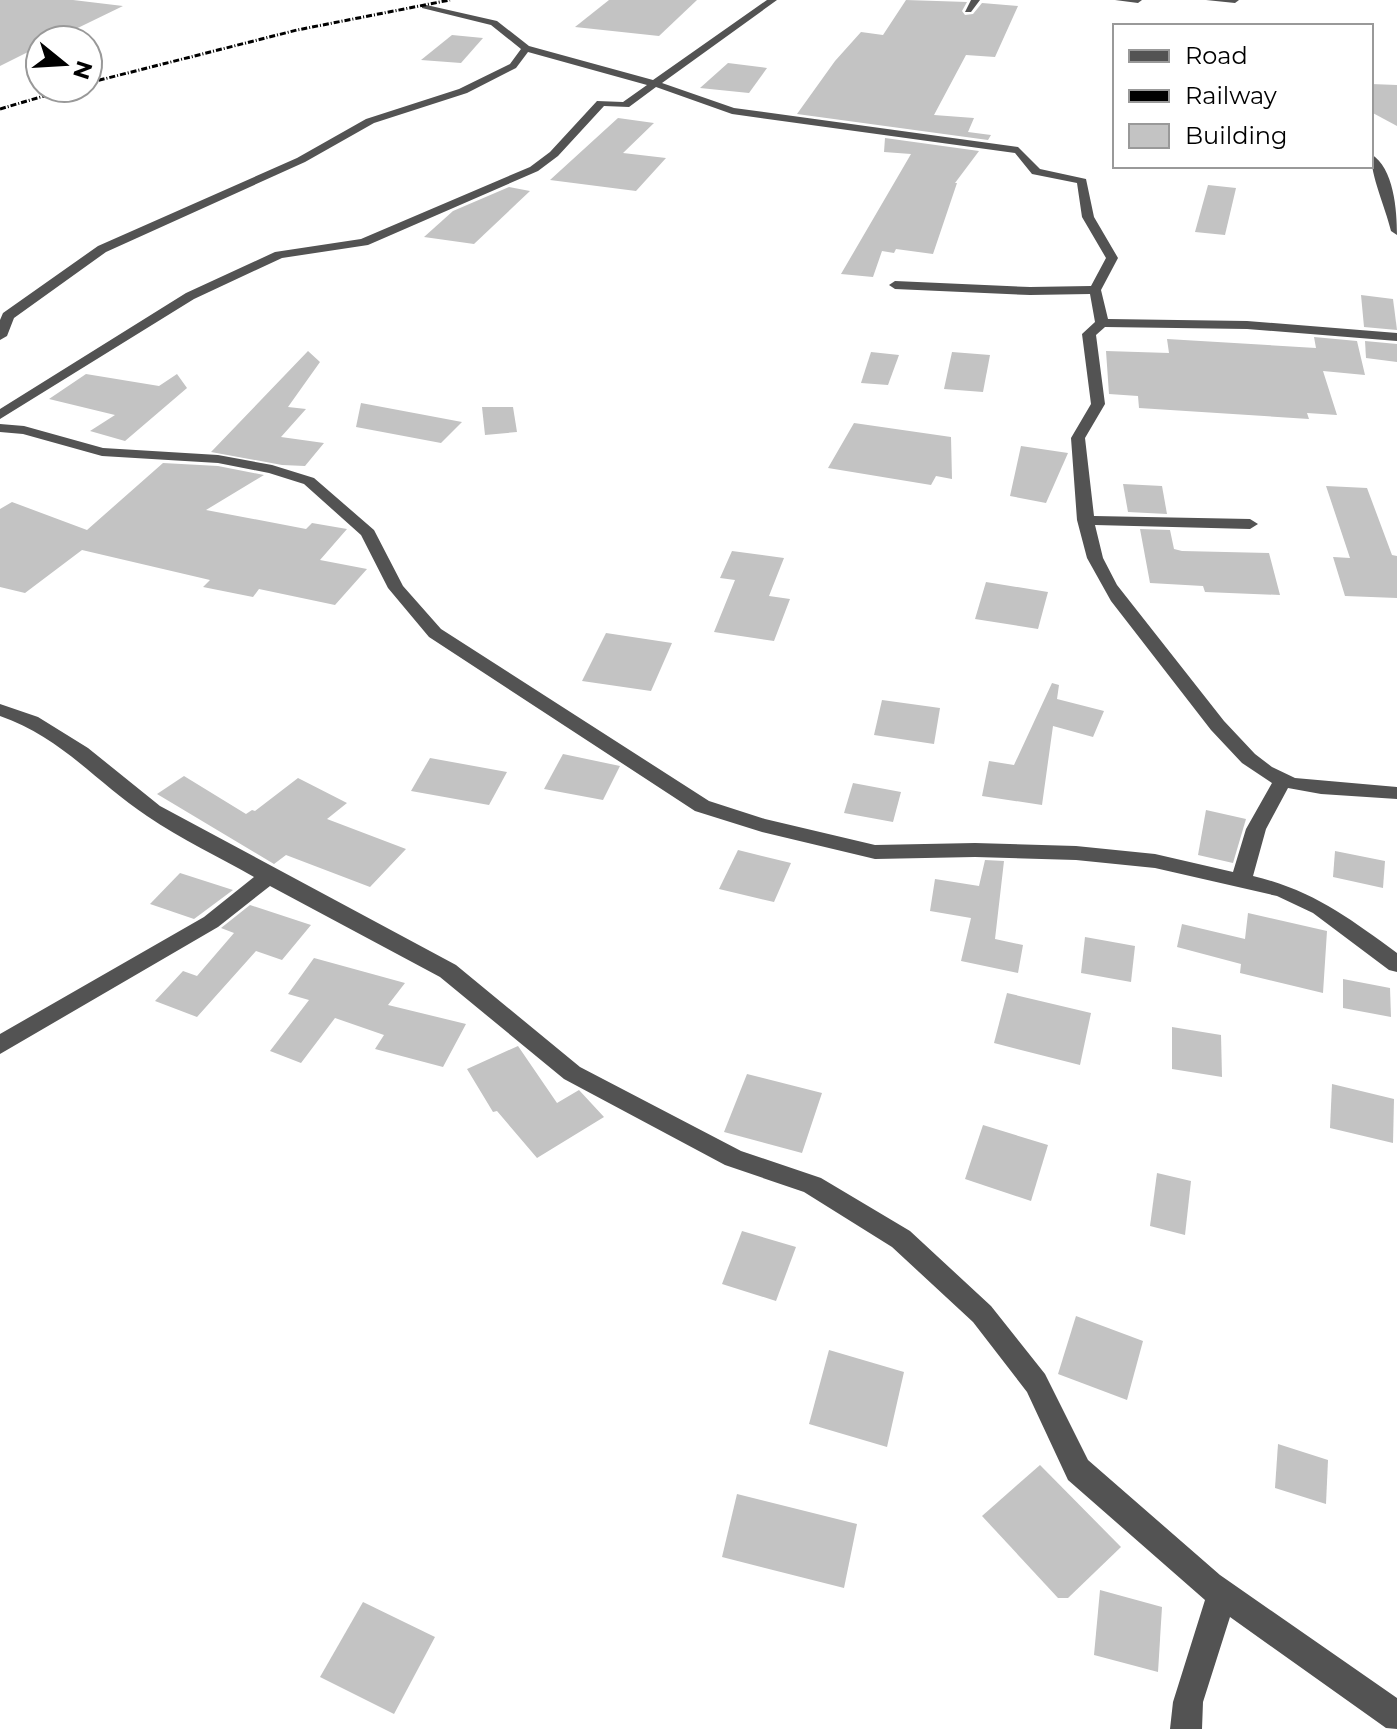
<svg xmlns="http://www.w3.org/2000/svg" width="1397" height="1729" font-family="Montserrat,sans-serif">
<rect width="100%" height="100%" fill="#fff"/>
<!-- building -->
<g fill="#c3c3c3">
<polygon points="0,0 73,0 123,6 53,40 40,40 40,46 0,66"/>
<polygon points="609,0 697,0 659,36 575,27"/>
<polygon points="906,0 967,2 962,11 965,15 973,14 982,3 1018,6 995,57 966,55 934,115 974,118 968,132 991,135 988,140 797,114 835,61 861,32 883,35"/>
<polygon points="452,35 483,38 461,63 421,60"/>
<polygon points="728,63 767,68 749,93 700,88"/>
<polygon points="1371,84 1397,85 1397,126 1371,112"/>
<polygon points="618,118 654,123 623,153 666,158 636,191 550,180"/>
<polygon points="885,138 979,151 955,183 957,183 933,254 896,249 894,253 882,251 873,277 841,274 911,154 884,152"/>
<polygon points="1208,185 1236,188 1225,235 1195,232"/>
<polygon points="509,187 530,191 474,244 424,237 453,211"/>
<polygon points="1361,295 1393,299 1397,330 1364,327"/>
<polygon points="1314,337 1357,341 1365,375 1323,371 1337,415 1307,413 1309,419 1139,408 1138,396 1109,394 1106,351 1169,353 1167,339 1316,348"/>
<polygon points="1365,341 1397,344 1397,362 1366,358"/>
<polygon points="308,351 320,362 288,407 306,409 281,437 324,443 305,466 282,465 211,452"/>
<polygon points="871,352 899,355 888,385 861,383"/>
<polygon points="952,352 990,355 983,392 944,389"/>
<polygon points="86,374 159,386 177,374 187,388 125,441 90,431 115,415 49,399"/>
<polygon points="361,403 462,422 441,443 356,427"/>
<polygon points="482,407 513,407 517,432 485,435"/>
<polygon points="854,423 951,437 952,479 936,476 931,485 828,468"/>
<polygon points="1021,446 1068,453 1046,503 1010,496"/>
<polygon points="163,463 218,466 264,475 206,510 306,529 312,523 347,529 320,560 367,569 335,605 259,589 253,597 203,587 210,580 82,550 25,593 0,587 0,509 12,502 87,530"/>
<polygon points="1123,484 1162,486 1167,514 1128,512"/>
<polygon points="1326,486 1367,488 1392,555 1397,556 1397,598 1345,596 1333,557 1350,558"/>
<polygon points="1140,529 1170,530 1174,549 1182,551 1269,553 1280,595 1205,592 1203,586 1150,583"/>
<polygon points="732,551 784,558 769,596 790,599 774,641 714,632 735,580 720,578"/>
<polygon points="986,582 1048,592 1038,629 975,619"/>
<polygon points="606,633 672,643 651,691 582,681"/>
<polygon points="1052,683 1059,685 1057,699 1104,711 1093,737 1053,726 1042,805 982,796 989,761 1014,765"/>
<polygon points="882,700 940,708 934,744 874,735"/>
<polygon points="563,754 620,766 603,800 544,789"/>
<polygon points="430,758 507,772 489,805 411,791"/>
<polygon points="184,776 246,814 252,810 255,811 298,778 347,803 327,819 406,849 370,887 286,855 274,864 157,794"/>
<polygon points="853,783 901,792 893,822 844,813"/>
<polygon points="1206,810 1246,819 1233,863 1198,855"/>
<polygon points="738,850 791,863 774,902 719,889"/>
<polygon points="1335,851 1385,861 1383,888 1333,877"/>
<polygon points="985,860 1004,861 995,939 1023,945 1018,973 961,961 971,918 930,911 935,879 979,886"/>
<polygon points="180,873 233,890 194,919 150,904"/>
<polygon points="250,905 311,925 282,960 256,951 197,1017 155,1001 183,971 197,976 234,933 221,928"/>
<polygon points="1248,913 1327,931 1323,993 1240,973 1241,964 1177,947 1182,924 1245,939"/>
<polygon points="1085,937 1135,946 1131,982 1081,973"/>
<polygon points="314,958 405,983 388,1005 466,1024 443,1067 375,1049 384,1035 335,1018 301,1063 270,1051 309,1000 288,994"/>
<polygon points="1343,979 1390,988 1391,1017 1343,1008"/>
<polygon points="1007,993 1091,1013 1080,1065 994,1043"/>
<polygon points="1172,1027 1221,1035 1222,1077 1172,1069"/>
<polygon points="518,1046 557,1103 579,1090 604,1117 537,1158 497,1111 493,1112 467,1069"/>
<polygon points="747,1074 822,1093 802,1153 724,1132"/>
<polygon points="1332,1084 1394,1099 1393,1143 1330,1128"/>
<polygon points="983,1125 1048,1145 1031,1201 965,1179"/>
<polygon points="1157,1173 1191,1181 1185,1235 1150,1226"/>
<polygon points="742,1231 796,1247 776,1301 722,1284"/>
<polygon points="1076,1316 1143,1341 1127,1400 1058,1374"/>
<polygon points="829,1350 904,1372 887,1447 809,1424"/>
<polygon points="1278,1444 1328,1460 1326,1504 1275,1488"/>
<polygon points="1040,1465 1121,1547 1068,1598 1058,1598 982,1516"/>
<polygon points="737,1494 857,1524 844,1588 722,1557"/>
<polygon points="1100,1590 1162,1607 1158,1672 1094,1655"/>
<polygon points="363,1602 435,1637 394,1714 320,1677"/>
</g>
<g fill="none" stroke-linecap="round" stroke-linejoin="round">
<!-- minor -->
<g fill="#535353" fill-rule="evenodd">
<path d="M767,0H777L662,83L734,108L1018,147L1040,169L1086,179L1094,217L1118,258L1101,290L1108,319L1247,321L1397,333V341L1247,329L1105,327L1096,335L1105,404L1085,438L1094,516L1250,519L1258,524L1250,529L1095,525L1103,558L1117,585L1224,721L1255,754L1272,767L1295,778L1397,787V799L1321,794L1288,788L1266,829L1253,876C1312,890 1349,918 1397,953V972L1389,970L1313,913L1277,896L1155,868L1076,860L975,857L875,859L762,832L695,811L429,637L388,588L361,535L304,484L269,473L218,463L102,456L23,434L0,432V424L24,426L103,448L218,455L272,465L314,478L374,530L403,586L441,629L709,801L765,819L875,845L975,843L1076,846L1155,854L1233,872L1246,829L1272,783L1242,763L1211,730L1111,601L1087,558L1077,520L1071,438L1091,404L1082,334L1095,322L1090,294L1030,295L895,289L889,285L895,281L1030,287L1091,286L1106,258L1082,217L1077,183L1032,174L1015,153L732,114L656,87L629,107L604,106L558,156L538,171L368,245L282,258L194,299L0,419V409L186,293L275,252L361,239L530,167L550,152L597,101L623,102L647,85L528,52L516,68L467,93L374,123L305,162L106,252L14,318L7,336L0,340V320L3,313L98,246L297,158L366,119L459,89L510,64L521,49L491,25L422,8V4L497,21L529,46L653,80Z"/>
<polygon points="971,0 980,0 971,12 965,12"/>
<polygon points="1115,0 1142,0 1138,3"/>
<polygon points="1206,0 1239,0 1235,3"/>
<path d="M1371,154C1394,168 1397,210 1397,235L1391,231C1385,206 1371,177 1371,154Z"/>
<path d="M0,704L38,717L88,748L160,806L456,965L580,1067L741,1151L821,1178L910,1231L991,1306L1045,1374L1088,1460L1220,1575L1397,1698V1729L1386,1728L1230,1617L1203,1702L1202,1729H1170L1173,1702L1205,1600L1068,1480L1027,1392L973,1322L892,1247L804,1192L725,1165L564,1079L440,977L270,886L218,927L0,1054V1034L204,917L254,877C219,857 181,839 147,816C96,782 61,737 0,716Z"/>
</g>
<!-- rail -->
<g stroke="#000" stroke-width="3" stroke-dasharray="6 2 1 2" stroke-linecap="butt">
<polyline points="88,83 297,30 450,0"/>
<polyline points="0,109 71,88"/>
</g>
</g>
<!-- legend -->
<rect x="1113" y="24" width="260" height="144" fill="#ffffff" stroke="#999999" stroke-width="2"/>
<rect x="1129" y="50" width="40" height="12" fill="#535353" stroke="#999999" stroke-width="2"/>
<text x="1185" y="64" font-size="24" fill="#000000">Road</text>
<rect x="1129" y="90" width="40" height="12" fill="#000000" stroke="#999999" stroke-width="2"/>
<text x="1185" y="104" font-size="24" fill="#000000">Railway</text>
<rect x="1129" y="124" width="40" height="24" fill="#c3c3c3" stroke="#999999" stroke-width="2"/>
<text x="1185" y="144" font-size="24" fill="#000000">Building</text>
<!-- north arrow -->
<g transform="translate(64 64) rotate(108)"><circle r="38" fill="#ffffff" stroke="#999999" stroke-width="2"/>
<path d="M0-6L14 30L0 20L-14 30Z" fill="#000000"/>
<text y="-12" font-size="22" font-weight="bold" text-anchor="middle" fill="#000000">N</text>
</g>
</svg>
